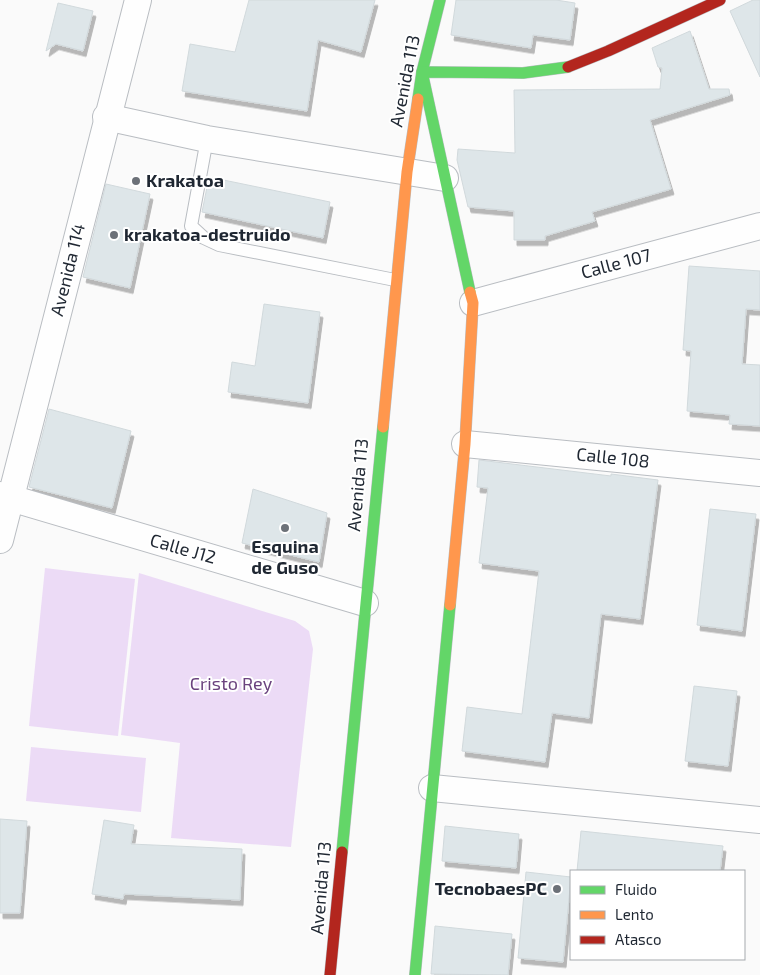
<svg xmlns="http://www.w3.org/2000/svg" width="760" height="975" font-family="'Exo 2',sans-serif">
<defs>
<filter id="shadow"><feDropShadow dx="3" dy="5.5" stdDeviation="0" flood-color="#0004"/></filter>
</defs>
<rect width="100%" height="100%" fill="#fafafa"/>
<!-- green -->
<g fill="#ecdbf6">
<polygon points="45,568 135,579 118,736 29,726"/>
<polygon points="139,573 295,621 309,631 313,649 291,847 171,838 180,743 121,735"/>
<polygon points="31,747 146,758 141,812 26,801"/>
</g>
<!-- building -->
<g fill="#dee6e9" stroke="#d1d9dc" filter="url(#shadow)">
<polygon points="249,0 375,0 361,52 318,40 307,111 182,91 190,44 235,52"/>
<polygon points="456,0 556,0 575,3 570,40 533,35 531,48 451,35"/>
<polygon points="753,0 760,0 760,77 730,11"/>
<polygon points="58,3 93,11 83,51 56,44 46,51"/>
<polygon points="690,31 709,89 729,89 730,95 650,120 671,189 592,212 595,221 545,236 545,240 514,240 514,211 468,207 457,160 458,149 515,153 514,90 660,89 662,68 658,67 652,48"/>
<polygon points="209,177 330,202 323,238 202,212"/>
<polygon points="106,184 150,194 130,288 83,277"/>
<polygon points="689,266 760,271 760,310 746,309 742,364 760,365 760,426 729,424 730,415 687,411 691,351 683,350"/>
<polygon points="264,304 320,312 308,403 228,392 232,362 255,366"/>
<polygon points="49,409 131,431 112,508 29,487"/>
<polygon points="479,460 611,476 611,474 658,480 640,619 601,614 589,718 552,713 545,762 462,751 467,707 522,714 539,571 479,563 488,488 477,487"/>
<polygon points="253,489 327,513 319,562 242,543"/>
<polygon points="710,509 756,514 742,631 697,625"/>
<polygon points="694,686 737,691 728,766 685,761"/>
<polygon points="0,819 27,821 20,913 0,913"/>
<polygon points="104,820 134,825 131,844 242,849 240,900 124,894 123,899 92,894"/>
<polygon points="445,826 519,834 516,868 442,861"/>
<polygon points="581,831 723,846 720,871 577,871"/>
<polygon points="526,872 571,877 563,962 518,958"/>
<polygon points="435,926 512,934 508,975 431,974"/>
</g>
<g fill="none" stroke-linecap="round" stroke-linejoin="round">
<defs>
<polyline id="lane" points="207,139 191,226 204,238 219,245 395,280"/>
<g id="street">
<polyline points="106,117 207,139 445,178"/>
<polyline points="473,303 760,226"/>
<polyline points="465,444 760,473"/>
<polyline points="0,495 365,603"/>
<polyline points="0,540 138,0"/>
<polyline points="432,788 760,820"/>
</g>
<g id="fast">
<polyline points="418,99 422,72 440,0"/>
<polyline points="470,292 422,72 523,73 568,67"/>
<polyline points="342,852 383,427"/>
<polyline points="415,975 450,605"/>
</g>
<g id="slow">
<polyline points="383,427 407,172 418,99"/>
<polyline points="450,605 465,444 473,303 470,292"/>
</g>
<g id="jam">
<polyline points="568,67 608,51 720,0"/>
<polyline points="330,975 342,852"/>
</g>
</defs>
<!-- lane casing -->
<use href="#lane" stroke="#b9bdc2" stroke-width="14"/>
<!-- street casing -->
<use href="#street" stroke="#b9bdc2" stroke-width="28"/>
<!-- fast casing -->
<use href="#fast" stroke="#b9bdc2" stroke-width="12"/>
<!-- slow casing -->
<use href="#slow" stroke="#b9bdc2" stroke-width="12"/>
<!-- jam casing -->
<use href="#jam" stroke="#b9bdc2" stroke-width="12"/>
<!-- lane -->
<use href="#lane" stroke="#fefefe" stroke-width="12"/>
<!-- street -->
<use href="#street" stroke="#fefefe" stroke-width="26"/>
<!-- fast -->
<use href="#fast" stroke="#63d668" stroke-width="11"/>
<!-- slow -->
<use href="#slow" stroke="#ff974d" stroke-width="11"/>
<!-- jam -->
<use href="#jam" stroke="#b3261e" stroke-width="11"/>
</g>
<!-- markers -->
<g fill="#6c7178" stroke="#fff" stroke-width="2">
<circle cx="136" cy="181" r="5"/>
<circle cx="114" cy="235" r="5"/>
<circle cx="285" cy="528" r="5"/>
<circle cx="557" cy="889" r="5"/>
</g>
<g text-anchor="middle" stroke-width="4" stroke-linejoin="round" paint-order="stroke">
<!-- street labels -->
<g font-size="18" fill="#1f2732" stroke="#fff">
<text transform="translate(405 81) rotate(-79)" y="6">Avenida 113</text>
<text transform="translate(616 264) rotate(-15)" y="6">Calle 107</text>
<text transform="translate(68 270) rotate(-76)" y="6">Avenida 114</text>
<text transform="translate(613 458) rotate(6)" y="6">Calle 108</text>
<text transform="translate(358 485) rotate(-85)" y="6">Avenida 113</text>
<text transform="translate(183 549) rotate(16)" y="6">Calle J12</text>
<text transform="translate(321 888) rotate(-85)" y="6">Avenida 113</text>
</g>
<!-- poi labels -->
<g font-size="18" font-weight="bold" fill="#1f2732" stroke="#fff" text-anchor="start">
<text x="146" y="187">Krakatoa</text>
<text x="124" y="241">krakatoa-destruido</text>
<text x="285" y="553" text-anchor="middle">Esquina<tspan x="285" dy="21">de Guso</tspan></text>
<text x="547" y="895" text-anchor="end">TecnobaesPC</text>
</g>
<!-- park labels -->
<g font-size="18" fill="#6a427e" stroke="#fff">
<text x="231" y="690">Cristo Rey</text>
</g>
</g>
<!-- legend -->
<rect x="570" y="870" width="175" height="90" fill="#ffffff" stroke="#a5a9ad"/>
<rect x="580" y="886" width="25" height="8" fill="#63d668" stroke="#a5a9ad"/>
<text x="615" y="895" font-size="15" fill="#1f2732">Fluido</text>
<rect x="580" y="911" width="25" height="8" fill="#ff974d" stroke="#a5a9ad"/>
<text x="615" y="920" font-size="15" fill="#1f2732">Lento</text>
<rect x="580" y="936" width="25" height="8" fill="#b3261e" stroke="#a5a9ad"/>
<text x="615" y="945" font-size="15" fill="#1f2732">Atasco</text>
</svg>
